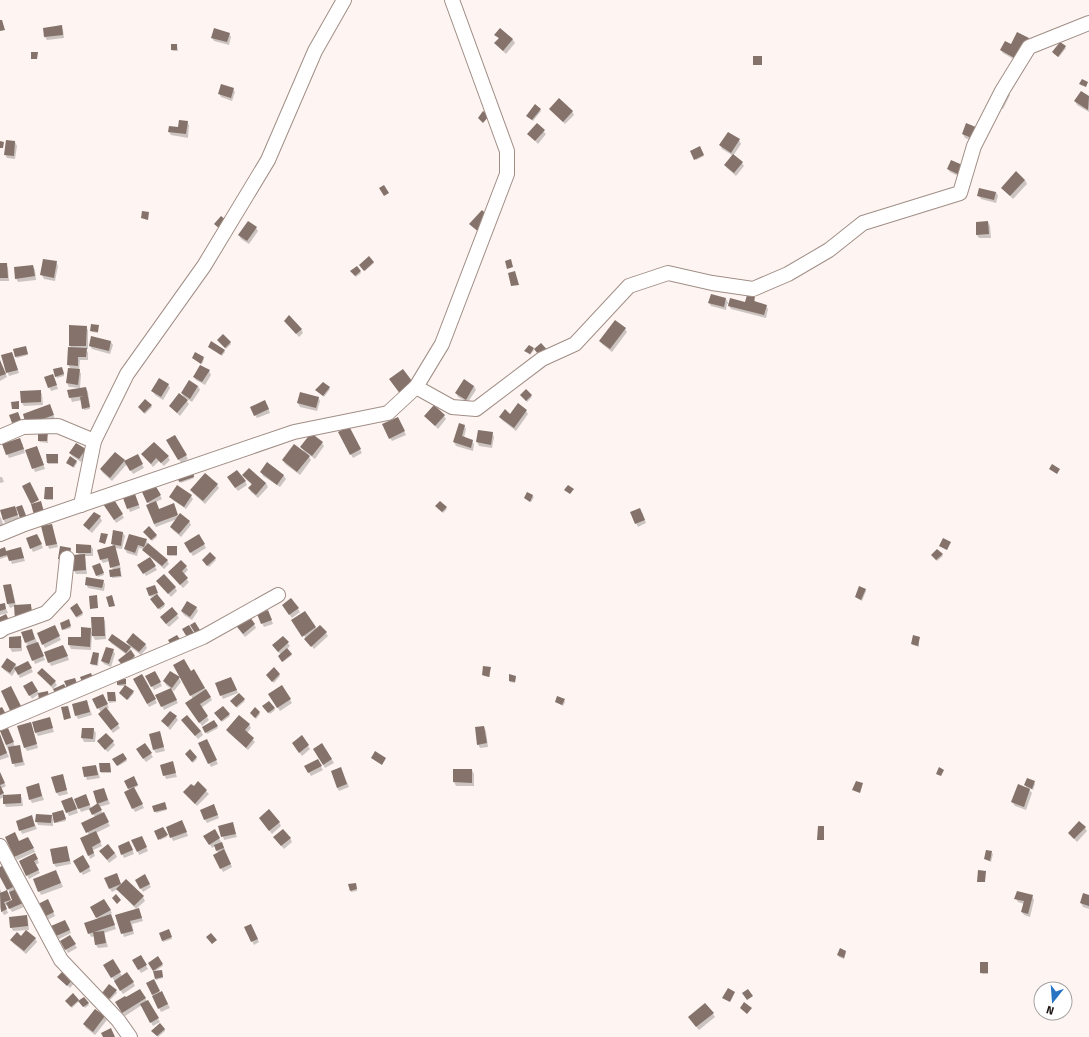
<svg xmlns="http://www.w3.org/2000/svg" width="1089" height="1037" font-family="'Fira Sans',sans-serif">
<rect width="100%" height="100%" fill="#fef5f2"/>
<!-- shadow -->
<g fill="#0003">
<polygon points="61,26 63,30 64,38 47,40 45,37 44,29"/>
<polygon points="500,29 513,40 515,43 506,54 495,43 499,39 496,35"/>
<polygon points="229,33 231,37 229,45 214,41 212,38"/>
<polygon points="1018,34 1029,39 1031,43 1020,63 1003,53 1001,50 1012,45"/>
<polygon points="177,45 178,51 173,51 172,50"/>
<polygon points="1065,47 1066,48 1059,57 1054,54"/>
<polygon points="233,89 235,92 232,101 221,97 219,93"/>
<polygon points="1008,91 1010,95 1003,109 995,104"/>
<polygon points="1081,92 1089,97 1089,112 1077,105 1075,101"/>
<polygon points="550,109 572,111 574,115 565,124"/>
<polygon points="540,110 541,111 533,121 528,117"/>
<polygon points="187,122 189,125 188,138 171,135 169,132 179,128"/>
<polygon points="537,125 546,134 538,144 529,134"/>
<polygon points="967,125 981,144 965,138 963,134"/>
<polygon points="739,140 741,144 733,156 742,163 744,166 736,176 727,168 725,165 732,155 722,149 720,145"/>
<polygon points="15,142 17,146 15,159 7,158 5,154"/>
<polygon points="699,148 704,156 696,160 691,151"/>
<polygon points="952,161 964,179 950,172 948,169"/>
<polygon points="1025,180 1027,184 1013,199 1002,188"/>
<polygon points="996,192 998,196 996,203 981,199 979,196"/>
<polygon points="988,222 990,226 991,238 979,238 977,235"/>
<polygon points="256,228 258,231 249,244 241,239 239,235"/>
<polygon points="56,262 58,266 55,281 44,279 42,275"/>
<polygon points="373,262 374,263 365,271 361,267"/>
<polygon points="0,264 6,264 8,268 9,281 0,281"/>
<polygon points="33,266 35,270 36,280 18,282 16,278"/>
<polygon points="357,267 361,273 356,277 352,271"/>
<polygon points="754,298 756,303 766,306 768,309 766,318 731,309 727,303 726,310 711,306 709,303 726,299 729,304 746,304"/>
<polygon points="285,321 301,329 303,333 299,337"/>
<polygon points="98,326 98,333 92,332 91,331"/>
<polygon points="86,327 88,330 88,349 86,349 88,353 88,360 80,360 79,370 81,374 80,388 69,387 67,383 71,369 68,365 71,348 70,345"/>
<polygon points="625,329 627,332 612,352 602,344 600,341"/>
<polygon points="223,336 231,344 226,349 219,342"/>
<polygon points="111,342 113,345 110,354 92,349 90,346"/>
<polygon points="209,347 224,350 225,352 222,356"/>
<polygon points="26,349 28,355 17,358 16,357"/>
<polygon points="533,349 534,350 530,355 526,351"/>
<polygon points="12,353 19,373 9,376 2,356"/>
<polygon points="193,358 203,358 204,359 202,364"/>
<polygon points="0,362 7,377 0,381"/>
<polygon points="201,365 201,366 209,371 211,375 205,385 196,380 194,377"/>
<polygon points="63,369 64,376 57,378 56,376"/>
<polygon points="53,375 58,389 51,391 45,378"/>
<polygon points="168,384 170,388 163,400 155,395 153,391"/>
<polygon points="198,386 200,390 192,402 184,397 182,393"/>
<polygon points="474,386 476,390 468,402 458,397 456,393"/>
<polygon points="86,388 88,392 90,409 84,410 82,400 72,402 68,391"/>
<polygon points="329,388 330,389 324,397 317,390"/>
<polygon points="526,390 532,397 527,402 522,396"/>
<polygon points="40,391 42,394 43,405 24,406 22,403"/>
<polygon points="318,397 320,401 317,411 300,407 298,403"/>
<polygon points="187,401 189,404 180,416 170,406"/>
<polygon points="267,405 270,413 257,418 255,415"/>
<polygon points="151,406 152,407 145,414 139,407"/>
<polygon points="51,409 55,419 29,428"/>
<polygon points="526,411 528,414 516,431 502,420 500,417"/>
<polygon points="426,416 444,416 446,419 438,429"/>
<polygon points="399,421 406,435 392,441 390,438"/>
<polygon points="464,425 466,429 464,438 472,441 474,444 473,451 456,446 454,442"/>
<polygon points="348,428 362,453 353,458 339,432"/>
<polygon points="47,433 48,443 40,442 39,441"/>
<polygon points="492,433 494,437 492,448 479,446 477,442"/>
<polygon points="175,436 188,459 181,463 168,440"/>
<polygon points="22,443 25,453 9,458 3,445"/>
<polygon points="322,443 324,446 315,459 307,453 311,460 300,475 285,464 283,460 306,454 301,447"/>
<polygon points="27,450 38,450 45,469 35,472"/>
<polygon points="85,450 87,453 81,462 72,456 70,453"/>
<polygon points="137,455 144,468 133,474 127,464 112,481 103,473 101,470 124,461 125,462"/>
<polygon points="143,455 168,457 170,460 164,466 159,461 153,467"/>
<polygon points="58,456 58,464 48,464 48,463"/>
<polygon points="76,461 77,463 74,468 67,463"/>
<polygon points="268,464 284,476 286,479 280,487 263,476 261,472"/>
<polygon points="193,474 194,478 181,483 180,481"/>
<polygon points="243,476 266,483 268,487 258,498 251,492 249,488 252,485"/>
<polygon points="0,477 2,477 4,482 0,483"/>
<polygon points="230,481 245,481 247,485 238,491"/>
<polygon points="217,485 219,488 205,504 193,493 191,490"/>
<polygon points="155,486 162,499 156,502 159,510 175,511 178,517 189,521 191,525 181,537 173,530 171,527 177,519 156,527 154,524 149,504 143,493"/>
<polygon points="53,488 53,500 46,500 45,499"/>
<polygon points="528,493 534,497 531,502 525,498"/>
<polygon points="191,496 193,499 186,509 173,500 171,497"/>
<polygon points="124,498 136,498 140,508 130,512"/>
<polygon points="113,500 124,518 116,523 105,504"/>
<polygon points="21,506 16,511 19,518 5,523 3,519 15,509"/>
<polygon points="437,508 446,508 447,509 443,513"/>
<polygon points="642,512 646,523 638,527 636,523"/>
<polygon points="0,516 4,526 0,527"/>
<polygon points="100,517 102,521 92,533 84,526"/>
<polygon points="51,525 58,547 49,549 43,527"/>
<polygon points="149,527 157,537 152,541 145,533"/>
<polygon points="114,531 123,533 125,536 122,549 115,548 121,569 120,569 122,577 112,578 113,570 110,561 103,563 101,560 113,547 112,544"/>
<polygon points="199,535 206,548 193,556 185,544"/>
<polygon points="39,538 43,548 33,552 27,539"/>
<polygon points="146,540 148,544 167,560 169,564 164,569 146,553 143,549 139,548 137,556 127,553 125,549"/>
<polygon points="91,546 93,549 93,556 85,556 87,574 76,574 74,571 73,555 79,555 77,552"/>
<polygon points="176,547 177,556 169,556 168,555"/>
<polygon points="21,549 25,561 12,564 9,556 0,559 0,550 6,552"/>
<polygon points="942,555 943,556 937,561 933,556"/>
<polygon points="150,558 157,570 146,576 139,565"/>
<polygon points="215,559 216,560 209,567 204,562"/>
<polygon points="101,566 104,575 98,577 94,567"/>
<polygon points="186,567 188,570 183,575 189,582 183,588 169,573"/>
<polygon points="103,581 105,584 104,591 88,588 86,584"/>
<polygon points="158,581 175,587 177,591 171,597"/>
<polygon points="10,585 12,588 16,606 30,605 32,608 33,624 15,606 10,608 8,604 4,586"/>
<polygon points="155,587 158,595 151,597 150,596"/>
<polygon points="865,589 866,591 862,601 857,598 856,597"/>
<polygon points="157,595 165,606 160,610 152,599"/>
<polygon points="4,604 8,613 0,615 0,605"/>
<polygon points="76,605 83,615 77,618 71,608"/>
<polygon points="196,607 198,611 192,620 184,615 182,612"/>
<polygon points="285,609 298,609 300,612 292,618"/>
<polygon points="305,612 317,630 326,633 328,636 314,649 295,624"/>
<polygon points="269,614 273,624 264,627 258,615"/>
<polygon points="177,615 179,618 169,627 163,621"/>
<polygon points="103,618 105,621 106,639 95,640 92,634 91,650 71,649 69,645 69,638 82,639 90,629 93,634"/>
<polygon points="68,621 71,628 64,630 63,629"/>
<polygon points="254,624 256,628 245,637 237,627"/>
<polygon points="56,630 61,640 45,648 43,644"/>
<polygon points="33,633 45,660 35,664 26,642"/>
<polygon points="113,635 130,648 132,651 131,652 135,658 124,667 127,655 111,643 109,640"/>
<polygon points="20,637 22,641 22,651 12,652 10,648 10,638"/>
<polygon points="283,637 290,646 287,649 292,655 283,662 279,657 281,655 273,646"/>
<polygon points="919,638 919,647 913,645 912,644"/>
<polygon points="127,642 145,644 147,648 141,655 129,646"/>
<polygon points="65,649 69,660 51,666 45,653"/>
<polygon points="113,650 115,654 111,667 104,664 102,661"/>
<polygon points="99,654 98,666 92,665 91,664"/>
<polygon points="8,659 16,665 17,668 28,663 33,672 20,678 16,670 12,676 4,670 2,667"/>
<polygon points="174,665 190,672 194,670 212,700 201,708 209,720 202,726 189,707 193,699"/>
<polygon points="490,668 490,677 484,676 483,675"/>
<polygon points="274,669 280,676 274,683 268,676"/>
<polygon points="38,673 55,682 57,685 53,689"/>
<polygon points="155,673 162,686 154,690 147,677"/>
<polygon points="142,676 157,703 149,707 134,680"/>
<polygon points="516,676 515,683 510,682 510,681"/>
<polygon points="179,678 181,682 174,691 166,685 164,681"/>
<polygon points="126,681 126,686 119,686 118,685"/>
<polygon points="233,681 238,693 223,699 216,684"/>
<polygon points="32,682 39,694 32,699 24,686"/>
<polygon points="282,686 292,703 280,711 269,695"/>
<polygon points="133,692 134,693 128,700 121,694"/>
<polygon points="108,693 115,693 116,702 109,703"/>
<polygon points="173,693 178,703 164,710 157,696"/>
<polygon points="94,699 105,699 109,708 106,709 120,728 113,733 101,717 101,713"/>
<polygon points="244,700 245,701 237,708 232,702"/>
<polygon points="564,700 565,702 563,706 556,702"/>
<polygon points="87,702 92,715 78,719 76,715"/>
<polygon points="269,702 275,710 270,714 264,706"/>
<polygon points="255,709 260,714 256,719 252,715"/>
<polygon points="216,715 229,715 230,716 222,722"/>
<polygon points="176,717 178,720 170,730 162,721"/>
<polygon points="49,718 54,732 38,736 36,733"/>
<polygon points="182,721 201,731 203,735 198,739"/>
<polygon points="213,721 218,728 207,734 203,727"/>
<polygon points="249,724 251,728 247,733 255,742 248,750 229,733 227,730"/>
<polygon points="32,727 38,748 27,751 25,748"/>
<polygon points="484,727 486,731 488,747 480,748 478,744"/>
<polygon points="83,729 93,729 96,733 95,742 84,742 82,738"/>
<polygon points="1,732 10,733 15,747 19,746 25,765 15,767"/>
<polygon points="159,732 165,751 156,753 154,750"/>
<polygon points="0,737 9,757 0,760"/>
<polygon points="302,737 310,749 302,756 295,747"/>
<polygon points="113,742 115,745 108,752 100,745"/>
<polygon points="208,744 218,764 211,767 209,763"/>
<polygon points="322,744 334,763 325,768 314,749"/>
<polygon points="190,751 197,759 193,763 186,755"/>
<polygon points="139,753 151,754 153,757 146,762"/>
<polygon points="123,754 127,761 118,766 114,760"/>
<polygon points="317,760 323,770 311,776 305,766"/>
<polygon points="172,763 177,777 166,779 161,765"/>
<polygon points="110,764 111,773 101,773 101,772"/>
<polygon points="96,766 100,778 87,780 83,768"/>
<polygon points="341,768 349,787 339,791 337,787"/>
<polygon points="454,770 472,770 474,774 474,786 456,786 454,782"/>
<polygon points="0,775 6,786 1,789 5,796 20,795 22,798 23,806 6,807 4,803 4,797 0,799"/>
<polygon points="62,775 68,794 59,796 57,793"/>
<polygon points="133,778 138,786 134,788 144,808 135,812 125,793 130,790 126,781"/>
<polygon points="1034,782 1035,784 1033,790 1028,788 1032,793 1026,810 1015,806 1012,802 1027,789 1025,785"/>
<polygon points="198,783 209,794 197,806 184,792 194,788"/>
<polygon points="38,784 44,800 32,803 30,799"/>
<polygon points="104,789 110,804 99,807 110,826 96,833 102,846 93,850 95,856 90,859 89,855 89,835 83,823 95,817 90,809 81,812 75,799 87,798 91,808 99,804"/>
<polygon points="74,801 78,813 69,816 62,802"/>
<polygon points="165,805 167,810 156,813 154,807"/>
<polygon points="215,809 219,818 207,823 205,820"/>
<polygon points="64,813 66,821 56,823 55,822"/>
<polygon points="51,816 53,819 53,826 38,825 36,821"/>
<polygon points="31,817 37,829 22,834 17,821"/>
<polygon points="260,819 279,822 281,826 272,834"/>
<polygon points="232,823 237,837 224,840 220,826"/>
<polygon points="184,825 188,836 173,841 167,827"/>
<polygon points="163,828 167,837 160,840 156,832"/>
<polygon points="1085,828 1087,831 1077,842 1069,833"/>
<polygon points="214,830 223,845 232,867 223,872 214,855 218,853 215,846 212,848 205,836"/>
<polygon points="290,838 292,842 284,849 276,840"/>
<polygon points="143,840 148,851 139,855 138,852"/>
<polygon points="30,841 35,852 17,860 15,856 19,842"/>
<polygon points="131,846 134,854 124,858 122,854"/>
<polygon points="66,847 71,864 56,867 54,864"/>
<polygon points="987,851 993,854 991,862 985,859"/>
<polygon points="115,853 117,857 109,863 103,854"/>
<polygon points="35,854 39,863 35,865 40,873 29,879 20,861"/>
<polygon points="83,856 91,871 83,875 74,861"/>
<polygon points="6,865 24,907 12,912 8,905 5,906 8,913 4,915 0,908 0,889 2,893 8,895 11,901 14,900 0,875 0,868"/>
<polygon points="58,875 63,887 41,895 34,880"/>
<polygon points="144,875 151,887 143,892 136,880"/>
<polygon points="118,878 121,885 143,897 145,901 136,909 118,889 112,892 110,889"/>
<polygon points="356,886 357,891 351,892 351,890"/>
<polygon points="1032,896 1034,900 1030,917 1024,915 1022,912 1024,904 1018,902 1016,899"/>
<polygon points="1089,896 1089,909 1083,907 1081,903"/>
<polygon points="104,900 112,913 110,914 116,929 104,933 108,947 98,948 96,945 95,936 91,937 85,924 98,919 91,908"/>
<polygon points="39,904 50,904 55,916 47,920"/>
<polygon points="139,910 143,921 132,924 134,934 124,937 117,915"/>
<polygon points="26,916 28,920 29,930 13,931 11,927"/>
<polygon points="67,924 71,933 59,939 57,936"/>
<polygon points="252,928 259,942 254,945 252,941"/>
<polygon points="168,931 172,939 163,942 160,934"/>
<polygon points="70,936 77,948 68,953 61,942"/>
<polygon points="21,937 35,938 37,942 26,954 13,943 11,940"/>
<polygon points="846,952 846,953 844,959 839,957 838,955"/>
<polygon points="140,956 148,969 141,973 133,960"/>
<polygon points="158,958 163,966 155,971 149,963"/>
<polygon points="113,961 122,976 133,982 135,986 123,994 105,966"/>
<polygon points="988,963 988,974 982,974 981,973"/>
<polygon points="64,971 75,982 70,988 59,977"/>
<polygon points="162,972 163,978 156,980 155,978"/>
<polygon points="153,980 160,993 164,996 170,1008 161,1012 147,983"/>
<polygon points="140,990 160,1022 153,1026 142,1005 125,1016 116,1003 126,999"/>
<polygon points="116,991 117,993 110,1000 103,993"/>
<polygon points="84,998 89,1005 85,1008 80,1002"/>
<polygon points="78,1000 79,1001 72,1008 67,1002"/>
<polygon points="95,1010 105,1017 107,1020 95,1035 86,1028 84,1024"/>
<polygon points="713,1014 715,1017 699,1030 691,1020"/>
<polygon points="165,1029 165,1031 158,1037 153,1032"/>
</g>
<!-- building -->
<g fill="#84726b">
<polygon points="0,20 2,20 5,30 0,31"/>
<polygon points="62,25 63,35 44,37 43,28"/>
<polygon points="214,28 230,33 227,42 211,38"/>
<polygon points="500,28 513,39 503,51 494,43 499,38 494,35"/>
<polygon points="1017,32 1029,38 1018,60 1000,50 1005,41 1011,44"/>
<polygon points="1060,42 1066,46 1058,57 1052,52"/>
<rect x="171" y="44" width="6" height="6"/>
<polygon points="31,52 38,52 37,59 31,59"/>
<rect x="753" y="56" width="9" height="9"/>
<polygon points="1082,79 1088,82 1086,87 1079,84"/>
<polygon points="221,84 234,88 231,98 218,94"/>
<polygon points="1081,91 1089,96 1088,110 1074,101"/>
<polygon points="559,98 573,111 563,122 549,109"/>
<polygon points="535,104 541,109 532,120 526,116"/>
<polygon points="483,111 489,116 483,123 478,118"/>
<polygon points="179,120 188,121 186,134 168,132 169,126 178,127"/>
<polygon points="537,123 545,130 535,141 527,134"/>
<polygon points="966,123 983,130 979,141 962,134"/>
<polygon points="728,132 740,139 731,153 719,145"/>
<polygon points="6,140 15,141 14,156 4,155"/>
<polygon points="0,141 4,142 3,148 0,148"/>
<polygon points="700,146 704,155 694,160 690,151"/>
<polygon points="733,154 743,162 734,173 724,165"/>
<polygon points="951,160 967,167 962,176 947,169"/>
<polygon points="1016,171 1025,180 1010,196 1001,188"/>
<polygon points="384,185 389,193 384,196 379,188"/>
<polygon points="979,188 996,192 994,200 977,196"/>
<polygon points="482,210 489,217 480,233 469,224"/>
<polygon points="142,211 149,212 148,220 141,218"/>
<polygon points="221,216 226,220 220,229 214,224"/>
<polygon points="248,221 257,227 247,241 238,235"/>
<polygon points="988,221 989,234 976,235 976,222"/>
<polygon points="369,256 374,262 364,271 359,265"/>
<polygon points="43,259 57,261 54,278 40,275"/>
<polygon points="511,259 513,267 507,269 505,261"/>
<polygon points="0,263 7,263 8,278 0,278"/>
<polygon points="33,265 35,276 15,279 14,267"/>
<polygon points="357,266 361,271 355,276 350,271"/>
<polygon points="515,271 519,285 511,286 508,273"/>
<polygon points="711,294 726,298 724,307 708,303"/>
<polygon points="747,295 755,297 754,301 767,305 764,315 728,306 730,298 745,302"/>
<polygon points="289,315 302,329 296,334 284,321"/>
<polygon points="615,320 626,328 610,349 599,341"/>
<polygon points="91,324 99,325 98,332 90,331"/>
<polygon points="69,325 87,326 86,346 69,346"/>
<polygon points="223,334 231,342 225,348 217,340"/>
<polygon points="91,336 111,341 109,351 89,346"/>
<polygon points="211,341 225,350 221,355 208,347"/>
<polygon points="541,343 551,354 543,360 534,349"/>
<polygon points="529,345 534,348 530,354 524,351"/>
<polygon points="26,346 28,354 15,357 13,349"/>
<polygon points="68,347 87,348 86,357 78,357 78,366 67,365"/>
<polygon points="12,352 18,370 6,373 1,355"/>
<polygon points="195,352 204,357 201,364 192,358"/>
<polygon points="0,360 6,374 0,376"/>
<polygon points="200,365 210,370 202,382 193,377"/>
<polygon points="62,367 64,374 55,377 53,369"/>
<polygon points="68,368 80,369 78,385 66,383"/>
<polygon points="403,369 415,385 401,395 389,379"/>
<polygon points="53,374 57,385 48,388 44,377"/>
<polygon points="159,378 169,384 161,397 151,391"/>
<polygon points="464,379 474,386 466,400 455,393"/>
<polygon points="189,380 198,386 190,399 181,393"/>
<polygon points="323,382 330,387 323,396 315,390"/>
<polygon points="86,387 90,407 82,409 80,397 84,396 69,398 67,390"/>
<polygon points="526,389 532,395 526,401 520,395"/>
<polygon points="41,390 41,402 21,403 20,391"/>
<polygon points="300,392 319,397 316,408 297,403"/>
<polygon points="179,393 188,400 177,413 169,406"/>
<polygon points="145,399 152,405 144,413 138,407"/>
<polygon points="265,400 269,409 254,416 250,407"/>
<polygon points="19,401 19,409 12,409 11,402"/>
<polygon points="518,403 527,410 514,428 499,417 505,409 510,414"/>
<polygon points="50,404 54,415 26,425 23,414"/>
<polygon points="434,405 445,415 435,426 424,416"/>
<polygon points="18,412 21,420 12,423 9,415"/>
<polygon points="398,417 405,431 389,439 382,424"/>
<polygon points="459,423 465,425 462,436 473,440 471,448 453,442"/>
<polygon points="349,426 361,449 350,455 338,432"/>
<polygon points="478,430 493,432 491,445 476,442"/>
<polygon points="38,432 48,432 47,441 38,441"/>
<polygon points="311,433 323,442 312,456 300,447"/>
<polygon points="175,435 187,455 178,460 166,440"/>
<polygon points="20,438 24,449 6,455 2,444"/>
<polygon points="154,442 169,456 161,463 156,458 151,464 141,454"/>
<polygon points="76,443 86,449 79,459 69,453"/>
<polygon points="294,444 310,456 297,472 282,460"/>
<polygon points="37,446 44,465 32,469 25,450"/>
<polygon points="115,452 125,460 110,478 100,469"/>
<polygon points="46,454 58,454 58,463 47,463"/>
<polygon points="138,454 143,464 130,471 124,461"/>
<polygon points="70,456 77,461 73,467 66,463"/>
<polygon points="267,462 284,475 277,485 260,472"/>
<polygon points="1052,464 1060,469 1057,474 1049,469"/>
<polygon points="249,468 266,483 256,495 248,488 252,484 242,475"/>
<polygon points="237,470 246,481 235,488 227,477"/>
<polygon points="193,471 194,477 179,482 177,476"/>
<polygon points="205,473 218,484 203,501 190,490"/>
<polygon points="30,482 39,500 31,504 22,486"/>
<polygon points="155,485 161,495 147,503 142,492"/>
<polygon points="177,485 192,495 184,507 169,497"/>
<polygon points="568,485 574,489 570,494 564,490"/>
<polygon points="45,487 53,487 53,499 44,499"/>
<polygon points="527,492 533,495 530,502 524,498"/>
<polygon points="135,494 139,505 127,509 123,498"/>
<polygon points="113,498 123,514 114,520 103,504"/>
<polygon points="41,501 44,512 34,515 31,504"/>
<polygon points="156,501 159,509 174,503 178,515 154,524 146,505"/>
<polygon points="440,501 447,507 442,512 435,506"/>
<polygon points="22,505 27,518 21,521 16,507"/>
<polygon points="15,506 18,515 3,520 0,510"/>
<polygon points="640,508 645,520 635,524 630,512"/>
<polygon points="94,512 101,516 89,530 83,525"/>
<polygon points="180,513 190,521 179,534 170,527"/>
<polygon points="52,524 57,544 46,546 41,526"/>
<polygon points="149,526 157,535 151,540 143,532"/>
<polygon points="113,530 123,532 121,546 111,544"/>
<polygon points="101,533 108,534 105,544 99,542"/>
<polygon points="37,534 42,544 30,549 26,538"/>
<polygon points="129,534 147,539 144,547 138,545 135,553 124,549"/>
<polygon points="199,534 205,544 190,553 184,543"/>
<polygon points="943,538 951,542 947,550 939,546"/>
<polygon points="148,543 168,560 162,566 142,550"/>
<polygon points="76,544 91,545 91,553 76,553"/>
<polygon points="115,545 120,565 110,568 108,558 100,560 97,550"/>
<polygon points="60,546 71,548 69,561 58,559"/>
<rect x="167" y="546" width="10" height="9"/>
<polygon points="5,547 6,551 21,547 24,558 9,561 7,555 0,557 0,549"/>
<polygon points="937,549 943,554 936,560 931,555"/>
<polygon points="210,552 216,558 207,566 202,560"/>
<polygon points="85,554 86,570 73,571 72,555"/>
<polygon points="150,557 156,566 143,574 137,565"/>
<polygon points="181,560 187,566 182,571 188,578 180,585 168,572"/>
<polygon points="100,563 104,573 96,576 92,566"/>
<polygon points="120,568 121,576 110,577 109,570"/>
<polygon points="164,574 176,587 168,594 156,581"/>
<polygon points="86,577 104,580 102,588 85,585"/>
<polygon points="11,584 15,603 7,604 3,585"/>
<polygon points="155,585 158,593 149,596 146,588"/>
<polygon points="859,586 866,589 861,600 855,597"/>
<polygon points="157,594 165,604 158,609 150,599"/>
<polygon points="97,595 98,608 90,609 89,596"/>
<polygon points="112,595 115,606 109,607 106,597"/>
<polygon points="291,598 299,608 289,615 282,605"/>
<polygon points="187,601 197,607 190,617 181,611"/>
<polygon points="5,603 6,609 0,611 0,604"/>
<polygon points="77,603 83,613 76,617 70,608"/>
<polygon points="31,604 32,620 15,621 14,605"/>
<polygon points="172,607 178,614 166,624 160,617"/>
<polygon points="268,610 272,620 261,624 257,614"/>
<polygon points="305,611 316,627 302,637 291,620"/>
<polygon points="247,613 255,624 243,634 234,623"/>
<polygon points="6,614 10,622 0,627 0,617"/>
<polygon points="91,617 104,617 105,636 92,636"/>
<polygon points="69,619 71,626 62,630 60,623"/>
<polygon points="195,622 203,635 198,638 190,625"/>
<polygon points="55,625 60,636 42,645 37,633"/>
<polygon points="189,625 197,638 190,642 182,629"/>
<polygon points="320,625 327,632 311,647 304,639"/>
<polygon points="81,627 91,628 90,647 68,645 68,637 81,637"/>
<polygon points="32,629 35,639 25,643 21,632"/>
<polygon points="133,633 146,644 139,652 126,642"/>
<polygon points="112,634 131,647 126,653 108,640"/>
<polygon points="177,635 184,645 174,651 168,640"/>
<polygon points="913,635 920,637 918,646 911,644"/>
<polygon points="21,636 21,648 9,648 9,637"/>
<polygon points="283,636 289,642 278,652 272,645"/>
<polygon points="38,642 44,656 32,661 26,646"/>
<polygon points="63,645 68,656 48,663 44,652"/>
<polygon points="106,647 114,649 109,664 101,661"/>
<polygon points="287,648 292,654 282,662 278,656"/>
<polygon points="131,650 135,656 123,666 118,660"/>
<polygon points="93,652 99,653 97,665 90,664"/>
<polygon points="7,658 16,664 10,673 1,667"/>
<polygon points="184,659 191,671 194,669 205,688 190,696 173,665"/>
<polygon points="28,661 32,668 18,675 14,668"/>
<polygon points="483,666 491,667 489,677 482,675"/>
<polygon points="274,667 280,674 272,682 266,675"/>
<polygon points="42,668 56,681 51,686 37,673"/>
<polygon points="155,671 161,682 151,687 145,676"/>
<polygon points="170,671 180,677 172,688 163,681"/>
<polygon points="91,673 95,683 84,687 80,677"/>
<polygon points="142,674 156,699 147,704 133,679"/>
<polygon points="509,674 516,676 515,682 509,681"/>
<polygon points="231,677 237,690 220,696 215,683"/>
<polygon points="75,678 79,689 69,693 64,681"/>
<polygon points="117,679 126,679 126,684 117,685"/>
<polygon points="32,681 38,691 29,696 23,686"/>
<polygon points="64,684 68,692 57,697 53,689"/>
<polygon points="125,685 134,691 127,700 119,693"/>
<polygon points="282,685 291,699 277,708 268,694"/>
<polygon points="11,686 24,712 13,717 1,691"/>
<polygon points="171,688 177,700 161,707 155,695"/>
<polygon points="206,689 211,697 200,704 208,716 199,723 185,703"/>
<polygon points="48,691 49,699 39,700 38,693"/>
<polygon points="107,692 115,692 116,701 108,701"/>
<polygon points="239,693 245,699 236,707 230,701"/>
<polygon points="103,694 108,704 97,709 92,699"/>
<polygon points="557,696 565,699 562,705 555,702"/>
<polygon points="87,700 90,712 75,716 72,704"/>
<polygon points="269,701 275,708 268,713 262,706"/>
<polygon points="68,706 71,718 64,720 61,707"/>
<polygon points="223,706 230,714 221,721 214,713"/>
<polygon points="2,707 7,716 0,720 0,708"/>
<polygon points="106,707 119,724 111,730 98,714"/>
<polygon points="255,707 260,712 255,718 250,713"/>
<polygon points="170,711 177,716 168,727 161,721"/>
<polygon points="187,715 201,731 195,736 181,720"/>
<polygon points="239,715 250,724 245,730 254,738 246,748 226,730"/>
<polygon points="50,717 53,728 35,733 32,722"/>
<polygon points="214,720 218,726 205,733 202,727"/>
<polygon points="31,722 37,744 24,748 17,726"/>
<polygon points="484,726 487,743 477,745 475,727"/>
<polygon points="8,728 14,742 6,745 0,731"/>
<polygon points="82,728 94,728 93,739 81,738"/>
<polygon points="160,731 164,747 153,750 149,734"/>
<polygon points="106,733 114,741 105,750 97,741"/>
<polygon points="0,734 7,753 0,756"/>
<polygon points="302,735 309,745 299,753 292,743"/>
<polygon points="207,739 217,760 208,764 198,743"/>
<polygon points="145,743 152,753 143,759 136,749"/>
<polygon points="322,743 332,759 323,765 313,749"/>
<polygon points="20,745 23,762 12,764 8,747"/>
<polygon points="190,749 197,757 192,762 185,754"/>
<polygon points="375,751 386,758 382,765 371,758"/>
<polygon points="123,753 127,759 117,766 112,759"/>
<polygon points="318,759 322,766 308,773 304,766"/>
<polygon points="173,761 176,773 163,776 160,765"/>
<polygon points="99,763 110,763 111,772 100,772"/>
<polygon points="96,765 98,775 84,777 82,767"/>
<polygon points="341,767 347,784 337,788 331,771"/>
<polygon points="939,767 944,770 941,776 936,774"/>
<polygon points="453,769 472,769 472,783 453,782"/>
<polygon points="0,772 5,783 0,785 4,793 0,795"/>
<polygon points="63,774 67,790 56,793 51,777"/>
<polygon points="134,776 138,785 128,789 124,781"/>
<polygon points="1027,778 1035,781 1032,789 1024,785"/>
<polygon points="198,781 207,790 195,804 183,792 191,784 194,786"/>
<polygon points="856,781 863,783 860,793 852,790"/>
<polygon points="39,783 42,796 29,800 26,787"/>
<polygon points="1018,784 1030,789 1024,807 1011,802"/>
<polygon points="134,787 143,804 132,809 124,792"/>
<polygon points="104,788 108,800 97,804 93,791"/>
<polygon points="21,794 21,803 3,804 3,795"/>
<polygon points="86,794 90,805 78,809 74,799"/>
<polygon points="72,797 77,809 66,813 61,801"/>
<polygon points="165,802 167,809 154,812 152,806"/>
<polygon points="98,803 102,810 92,815 89,809"/>
<polygon points="214,804 218,815 204,820 200,810"/>
<polygon points="269,809 280,822 269,831 259,818"/>
<polygon points="63,810 66,819 54,823 52,813"/>
<polygon points="104,812 109,822 86,833 81,823"/>
<polygon points="36,814 52,815 51,823 35,822"/>
<polygon points="32,815 35,826 19,831 16,821"/>
<polygon points="182,820 187,832 170,838 166,827"/>
<polygon points="1079,821 1086,827 1074,839 1068,833"/>
<polygon points="233,822 236,834 221,837 218,826"/>
<polygon points="818,826 824,826 824,840 817,840"/>
<polygon points="163,827 168,835 158,840 154,831"/>
<polygon points="215,829 220,838 209,845 203,836"/>
<polygon points="283,829 291,838 281,846 273,837"/>
<polygon points="96,831 101,842 92,847 94,853 88,856 80,838"/>
<polygon points="15,832 19,841 28,837 34,848 14,857 5,837"/>
<polygon points="142,836 147,847 137,852 131,840"/>
<polygon points="129,841 133,850 121,855 118,846"/>
<polygon points="222,842 224,848 216,851 214,845"/>
<polygon points="108,844 115,853 107,860 99,851"/>
<polygon points="67,846 70,861 53,864 50,849"/>
<polygon points="224,849 231,864 220,869 213,855"/>
<polygon points="986,850 992,851 990,861 984,859"/>
<polygon points="35,853 38,859 34,861 39,870 26,876 19,861"/>
<polygon points="83,855 90,867 80,873 73,861"/>
<polygon points="6,864 17,885 7,890 0,877 0,867"/>
<polygon points="56,870 61,883 38,892 33,879"/>
<polygon points="978,870 986,871 985,882 977,882"/>
<polygon points="117,873 121,884 109,889 104,878"/>
<polygon points="145,874 150,884 140,889 135,880"/>
<polygon points="126,879 144,896 134,906 116,889"/>
<polygon points="356,883 357,889 350,891 348,884"/>
<polygon points="17,889 23,903 9,909 6,903 12,900 9,892"/>
<polygon points="7,890 11,900 4,902 7,909 1,912 0,893"/>
<polygon points="1017,891 1033,895 1028,914 1021,912 1024,901 1014,899"/>
<polygon points="1083,893 1089,895 1089,906 1080,903"/>
<polygon points="116,894 121,900 117,904 112,898"/>
<polygon points="48,899 54,912 44,917 38,904"/>
<polygon points="104,899 111,910 96,918 90,907"/>
<polygon points="139,908 142,918 130,921 133,931 121,934 115,915"/>
<polygon points="111,914 115,925 88,934 84,923"/>
<polygon points="27,915 28,926 10,928 9,917"/>
<polygon points="65,920 70,930 56,936 51,926"/>
<polygon points="251,924 258,939 251,942 244,927"/>
<polygon points="169,929 172,937 162,941 159,933"/>
<polygon points="26,930 36,938 24,951 10,940 17,932 21,936"/>
<polygon points="104,931 106,943 95,945 93,932"/>
<polygon points="211,933 217,940 212,944 206,937"/>
<polygon points="70,935 76,944 65,950 60,941"/>
<polygon points="840,948 846,951 844,958 837,955"/>
<polygon points="141,955 147,965 138,970 132,960"/>
<polygon points="158,956 163,964 153,971 148,963"/>
<polygon points="113,959 121,972 111,978 103,965"/>
<rect x="980" y="962" width="8" height="11"/>
<polygon points="64,970 74,978 67,986 57,977"/>
<polygon points="162,970 163,977 155,979 153,971"/>
<polygon points="127,972 134,982 120,991 114,981"/>
<polygon points="154,979 160,991 152,995 146,983"/>
<polygon points="109,984 117,990 109,999 102,993"/>
<polygon points="728,988 735,992 730,1002 722,998"/>
<polygon points="140,989 146,998 122,1013 115,1002 125,996 126,997"/>
<polygon points="748,989 753,996 747,1000 742,993"/>
<polygon points="162,991 168,1004 158,1009 152,996"/>
<polygon points="73,993 79,1000 71,1007 65,1001"/>
<polygon points="84,997 89,1003 83,1007 78,1001"/>
<polygon points="148,1000 159,1018 150,1023 140,1004"/>
<polygon points="744,1002 752,1008 747,1014 740,1008"/>
<polygon points="705,1003 714,1013 696,1027 688,1017"/>
<polygon points="95,1009 105,1016 93,1032 83,1024"/>
<polygon points="160,1023 165,1029 157,1036 151,1031"/>
<polygon points="111,1028 115,1037 103,1037 101,1033"/>
</g>
<g fill="none" stroke-linecap="round" stroke-linejoin="round">
<defs>
<g id="minor">
<polyline points="416,387 452,407 476,409 542,359 575,344 629,286 668,273 712,283 753,289 788,274 829,250 863,223 960,193 974,146 1002,91 1029,47 1089,23"/>
<polyline points="0,437 23,427 58,426 94,441"/>
<polyline points="81,505 94,441 127,374 204,266 268,160 315,51 344,0"/>
<polyline points="0,534 22,525 294,432 388,413 416,387 442,344 507,174 507,151 452,0"/>
<polyline points="0,631 4,628 46,613 63,595 67,558"/>
<polyline points="0,723 203,637 278,595"/>
<polyline points="0,846 61,960 118,1020 130,1037"/>
</g>
</defs>
<!-- minor casing -->
<use href="#minor" stroke="#a18e86" stroke-width="16"/>
<!-- minor -->
<use href="#minor" stroke="#fff" stroke-width="14"/>
</g>
<!-- north arrow -->
<g transform="translate(1053 1001) rotate(197)"><circle r="19" fill="#ffffff" stroke="#a5a2a1"/>
<path d="M0-3L7 15L0 10L-7 15Z" fill="#2973c3"/>
<text y="-6" font-size="11" font-weight="bold" text-anchor="middle" fill="#1d1613">N</text>
</g>
</svg>
